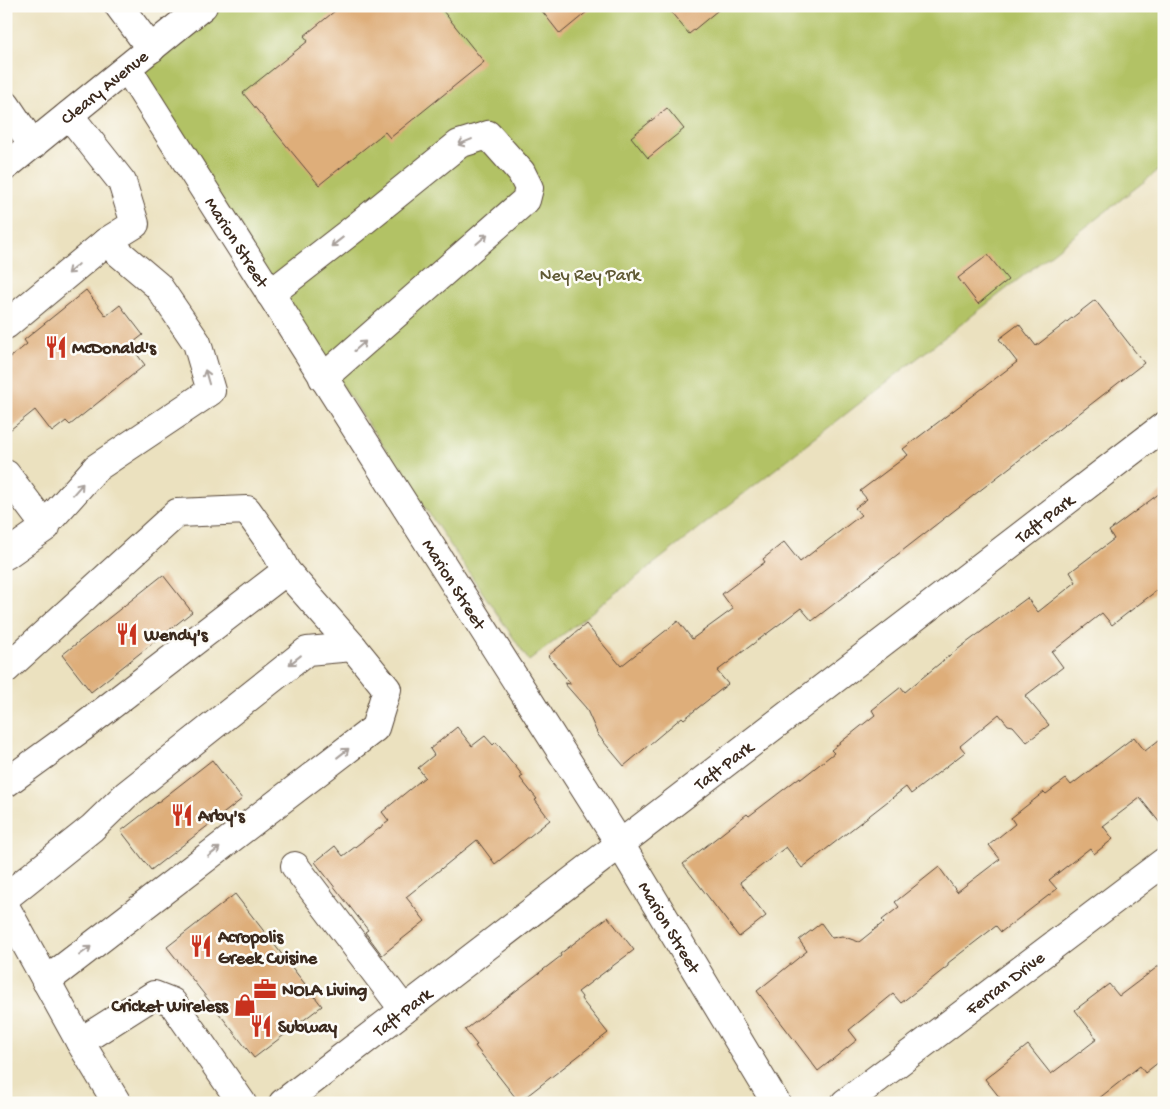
<svg xmlns="http://www.w3.org/2000/svg" width="1170" height="1109" font-family="'Gochi Hand',sans-serif">
<rect width="100%" height="100%" fill="#fdfcf7"/>
<filter id="ink" filterUnits="userSpaceOnUse"><feTurbulence type="fractalNoise" baseFrequency=".02" numOctaves="2"/><feDisplacementMap in="SourceGraphic" scale="10" xChannelSelector="R" yChannelSelector="G"/><feConvolveMatrix kernelMatrix="1 2 1 2 8 2 1 2 1" color-interpolation-filters="sRGB"/></filter>
<filter id="wash" filterUnits="userSpaceOnUse"><feTurbulence type="fractalNoise" baseFrequency=".0096" numOctaves="4" result="noise"/><feDisplacementMap in="SourceGraphic" scale="20" xChannelSelector="R" yChannelSelector="G"/><feGaussianBlur stdDeviation="1.12" result="paint"/><feColorMatrix in="noise" values="0 0 0 0 0 0 0 0 0 0 0 0 0 0 0 0 0 1.4 0 .05"/><feComposite in="paint" operator="in"/></filter>
<g filter="url(#wash)">
<rect width="100%" height="100%" fill="#ebe1bf"/>
<!-- green -->
<polygon fill="#b2c265" stroke="#767642" points="203,6 1164,6 1164,166 529,661 127,68"/>
<g id="blocks">
<!-- building -->
<g fill="#deae7a">
<polygon points="341,6 439,6 484,62 390,138 385,132 319,185 243,93 308,41 304,36"/>
<polygon points="538,6 594,6 560,34"/>
<polygon points="666,6 723,6 689,34"/>
<polygon points="667,108 684,129 648,158 631,137"/>
<polygon points="988,255 1008,280 978,304 958,278"/>
<polygon points="86,290 106,316 120,305 143,335 130,345 145,365 70,425 66,421 52,432 35,410 6,433 6,361 27,344 24,340"/>
<polygon points="1095,300 1144,363 812,621 801,608 717,671 728,684 684,719 682,717 624,766 598,735 586,708 564,683 571,684 548,656 586,624 621,666 678,621 692,639 733,609 722,594 765,562 763,559 784,542 800,562 861,515 855,508 867,499 860,491 908,455 903,449 1017,362 999,339 1019,324 1036,346"/>
<polygon points="1164,490 1164,585 1112,625 1102,613 1052,652 1063,667 1025,696 1049,725 1027,742 1013,726 1008,725 999,714 960,746 965,752 911,794 906,787 802,868 786,847 740,882 766,916 739,937 683,864 747,814 749,816 800,777 801,779 834,753 831,750 875,715 872,710 901,687 905,692 950,655 1027,598 1038,612 1076,582 1070,572 1114,539 1109,531"/>
<polygon points="163,575 192,612 91,692 62,655"/>
<polygon points="457,727 472,746 485,736 493,745 496,742 523,776 520,778 537,799 535,800 550,820 495,864 477,840 406,897 425,921 382,955 365,932 368,930 315,862 335,846 343,856 389,821 382,812 425,777 418,768 434,755 430,749"/>
<polygon points="1164,736 1164,828 1140,798 1103,826 1113,839 1094,854 1090,848 1049,880 1057,889 1001,932 996,926 948,963 948,966 901,1003 893,994 849,1030 857,1040 818,1071 757,991 807,951 799,940 821,923 832,938 842,936 859,942 884,922 882,920 899,907 895,902 939,867 957,892 1000,859 989,845 1015,824 1011,818 1044,792 1046,794 1066,779 1071,785 1134,737 1145,751"/>
<polygon points="212,760 242,799 151,870 121,831"/>
<polygon points="235,894 322,1006 254,1058 167,947"/>
<polygon points="608,917 634,950 578,992 582,997 581,999 608,1033 519,1102 475,1046 477,1045 465,1030 561,956 560,954"/>
<polygon points="1164,962 1164,1058 1145,1073 1140,1066 1093,1103 1004,1103 985,1079 1028,1045 1051,1074 1097,1039 1075,1010 1109,984 1119,996"/>
</g>
</g>
</g>
<g filter="url(#ink)">
<use href="#blocks" fill-opacity="0" stroke="#554536" stroke-width="1"/>
<g fill="none" stroke-linecap="round" stroke-linejoin="round">
<defs>
<g id="minor">
<polyline points="119,6 151,49"/>
<path id="s1" d="M127,68L620,844L776,1103"/>
<polyline points="6,105 33,145"/>
<polyline points="69,115 122,182 135,224 106,242"/>
<path id="s2" d="M6,166L203,6"/>
<polyline points="270,294 355,228 459,144 488,135 521,172 529,188 526,200 323,378"/>
<polyline points="6,325 106,242 158,286 197,343 211,391 96,468 45,525"/>
<polyline points="6,474 46,527 6,555"/>
<polyline points="286,571 353,647"/>
<polyline points="6,669 177,513 247,510 274,548 286,571 83,727 6,783"/>
<polyline points="295,866 404,1010"/>
<polyline points="6,897 92,828 126,795 307,651 353,647 387,689 375,728 46,981"/>
<polyline points="80,1042 154,995 172,1002 242,1103"/>
<path id="s3" d="M283,1103L1164,426"/>
<path id="s4" d="M845,1103L1164,862"/>
</g>
<polyline id="major" points="6,908 80,1042 117,1103"/>
</defs>
<!-- minor casing -->
<use href="#minor" stroke="#554536" stroke-width="30"/>
<!-- major casing -->
<use href="#major" stroke="#554536" stroke-width="30"/>
<!-- minor -->
<use href="#minor" stroke="#fff" stroke-width="28"/>
<!-- major -->
<use href="#major" stroke="#fff" stroke-width="28"/>
</g>
<!-- one-way arrows -->
<defs><path id="oneway-shaft" d="M-6 0H5M1.5-3L5.5 0L1.5 3" fill="none" stroke-width="1.6" stroke-linecap="round" stroke-linejoin="round" transform="scale(1.25)"/></defs>
<g stroke="#a79f9a">
<use href="#oneway-shaft" transform="translate(465 142) rotate(157)"/>
<use href="#oneway-shaft" transform="translate(482 239) rotate(-41)"/>
<use href="#oneway-shaft" transform="translate(337 242) rotate(142)"/>
<use href="#oneway-shaft" transform="translate(73 269) rotate(140)"/>
<use href="#oneway-shaft" transform="translate(360 346) rotate(-41)"/>
<use href="#oneway-shaft" transform="translate(207 377) rotate(-106)"/>
<use href="#oneway-shaft" transform="translate(78 489) rotate(-49)"/>
<use href="#oneway-shaft" transform="translate(295 660) rotate(142)"/>
<use href="#oneway-shaft" transform="translate(343 753) rotate(-38)"/>
<use href="#oneway-shaft" transform="translate(214 852) rotate(-38)"/>
<use href="#oneway-shaft" transform="translate(85 951) rotate(-37)"/>
</g>
</g>
<!-- icons -->
<defs>
<symbol id="restaurant-bare" viewBox="-9 -9 18 18"><path d="M-5-6h1v4h1v-4h1v4h1v-4h1v5L-1.5 .5V6h-2V.5L-5-1ZM5-6V6H3V1.5H1.5Q1.5-4 5-6Z" fill="#c8321e" stroke="#fdfcf7" stroke-width="2.5" paint-order="stroke"/></symbol>
<symbol id="office-bare" viewBox="-9 -9 18 18"><path d="M-6-3h4V-5.5h4V-3h4V5H-6ZM-1-4.5V-3h2v-1.5ZM-6 0V1H6V0Z" fill="#c8321e" stroke="#fdfcf7" stroke-width="2.5" paint-order="stroke"/></symbol>
<symbol id="shop-bare" viewBox="-9 -9 18 18"><path d="M-5-2.5h2.3a2.7 3.5 0 0 1 5.4 0H5L5.5 6h-11ZM-1.5-2.5h3a1.5 2.3 0 0 0-3 0Z" fill="#c8321e" stroke="#fdfcf7" stroke-width="2.5" paint-order="stroke"/></symbol>
</defs>
<g fill-rule="evenodd">
<use href="#restaurant-bare" x="40" y="331" width="32" height="32"/>
<use href="#restaurant-bare" x="111" y="618" width="32" height="32"/>
<use href="#restaurant-bare" x="166" y="799" width="32" height="32"/>
<use href="#restaurant-bare" x="185" y="930" width="32" height="32"/>
<use href="#office-bare" x="249" y="973" width="32" height="32"/>
<use href="#shop-bare" x="229" y="989" width="32" height="32"/>
<use href="#restaurant-bare" x="245" y="1010" width="32" height="32"/>
</g>
<g text-anchor="middle" stroke-width="5" stroke-linejoin="round" paint-order="stroke">
<!-- street labels -->
<g font-size="18" fill="#3b2a1e" stroke="#fdfcf7">
<text dy="6" stroke="none"><textPath href="#s2" startOffset="126">Cleary Avenue</textPath></text>
<text dy="6" stroke="none"><textPath href="#s1" startOffset="206">Marion Street</textPath></text>
<text dy="6" stroke="none"><textPath href="#s3" startOffset="960">Taft Park</textPath></text>
<text dy="6" stroke="none"><textPath href="#s1" startOffset="611">Marion Street</textPath></text>
<text dy="6" stroke="none"><textPath href="#s3" startOffset="555">Taft Park</textPath></text>
<text dy="6" stroke="none"><textPath href="#s1" startOffset="1016">Marion Street</textPath></text>
<text dy="6" stroke="none"><textPath href="#s4" startOffset="200">Ferran Drive</textPath></text>
<text dy="6" stroke="none"><textPath href="#s3" startOffset="150">Taft Park</textPath></text>
</g>
<!-- park labels -->
<g font-size="18" fill="#5f5833" stroke="#fdfcf7">
<text x="590" y="280">Ney Rey Park</text>
</g>
<!-- poi labels -->
<g font-size="18" font-weight="bold" fill="#3b2a1e" stroke="#fdfcf7" text-anchor="start">
<text x="72" y="353">McDonald's</text>
<text x="144" y="640">Wendy's</text>
<text x="198" y="821">Arby's</text>
<text x="218" y="942">Acropolis<tspan x="218" dy="21">Greek Cuisine</tspan></text>
<text x="282" y="995">NOLA Living</text>
<text x="228" y="1011" text-anchor="end">Cricket Wireless</text>
<text x="278" y="1032">Subway</text>
</g>
</g>
<!-- margin -->
<rect width="1170" height="1109" fill="none" stroke="#fdfcf7" stroke-width="25"/>
</svg>
